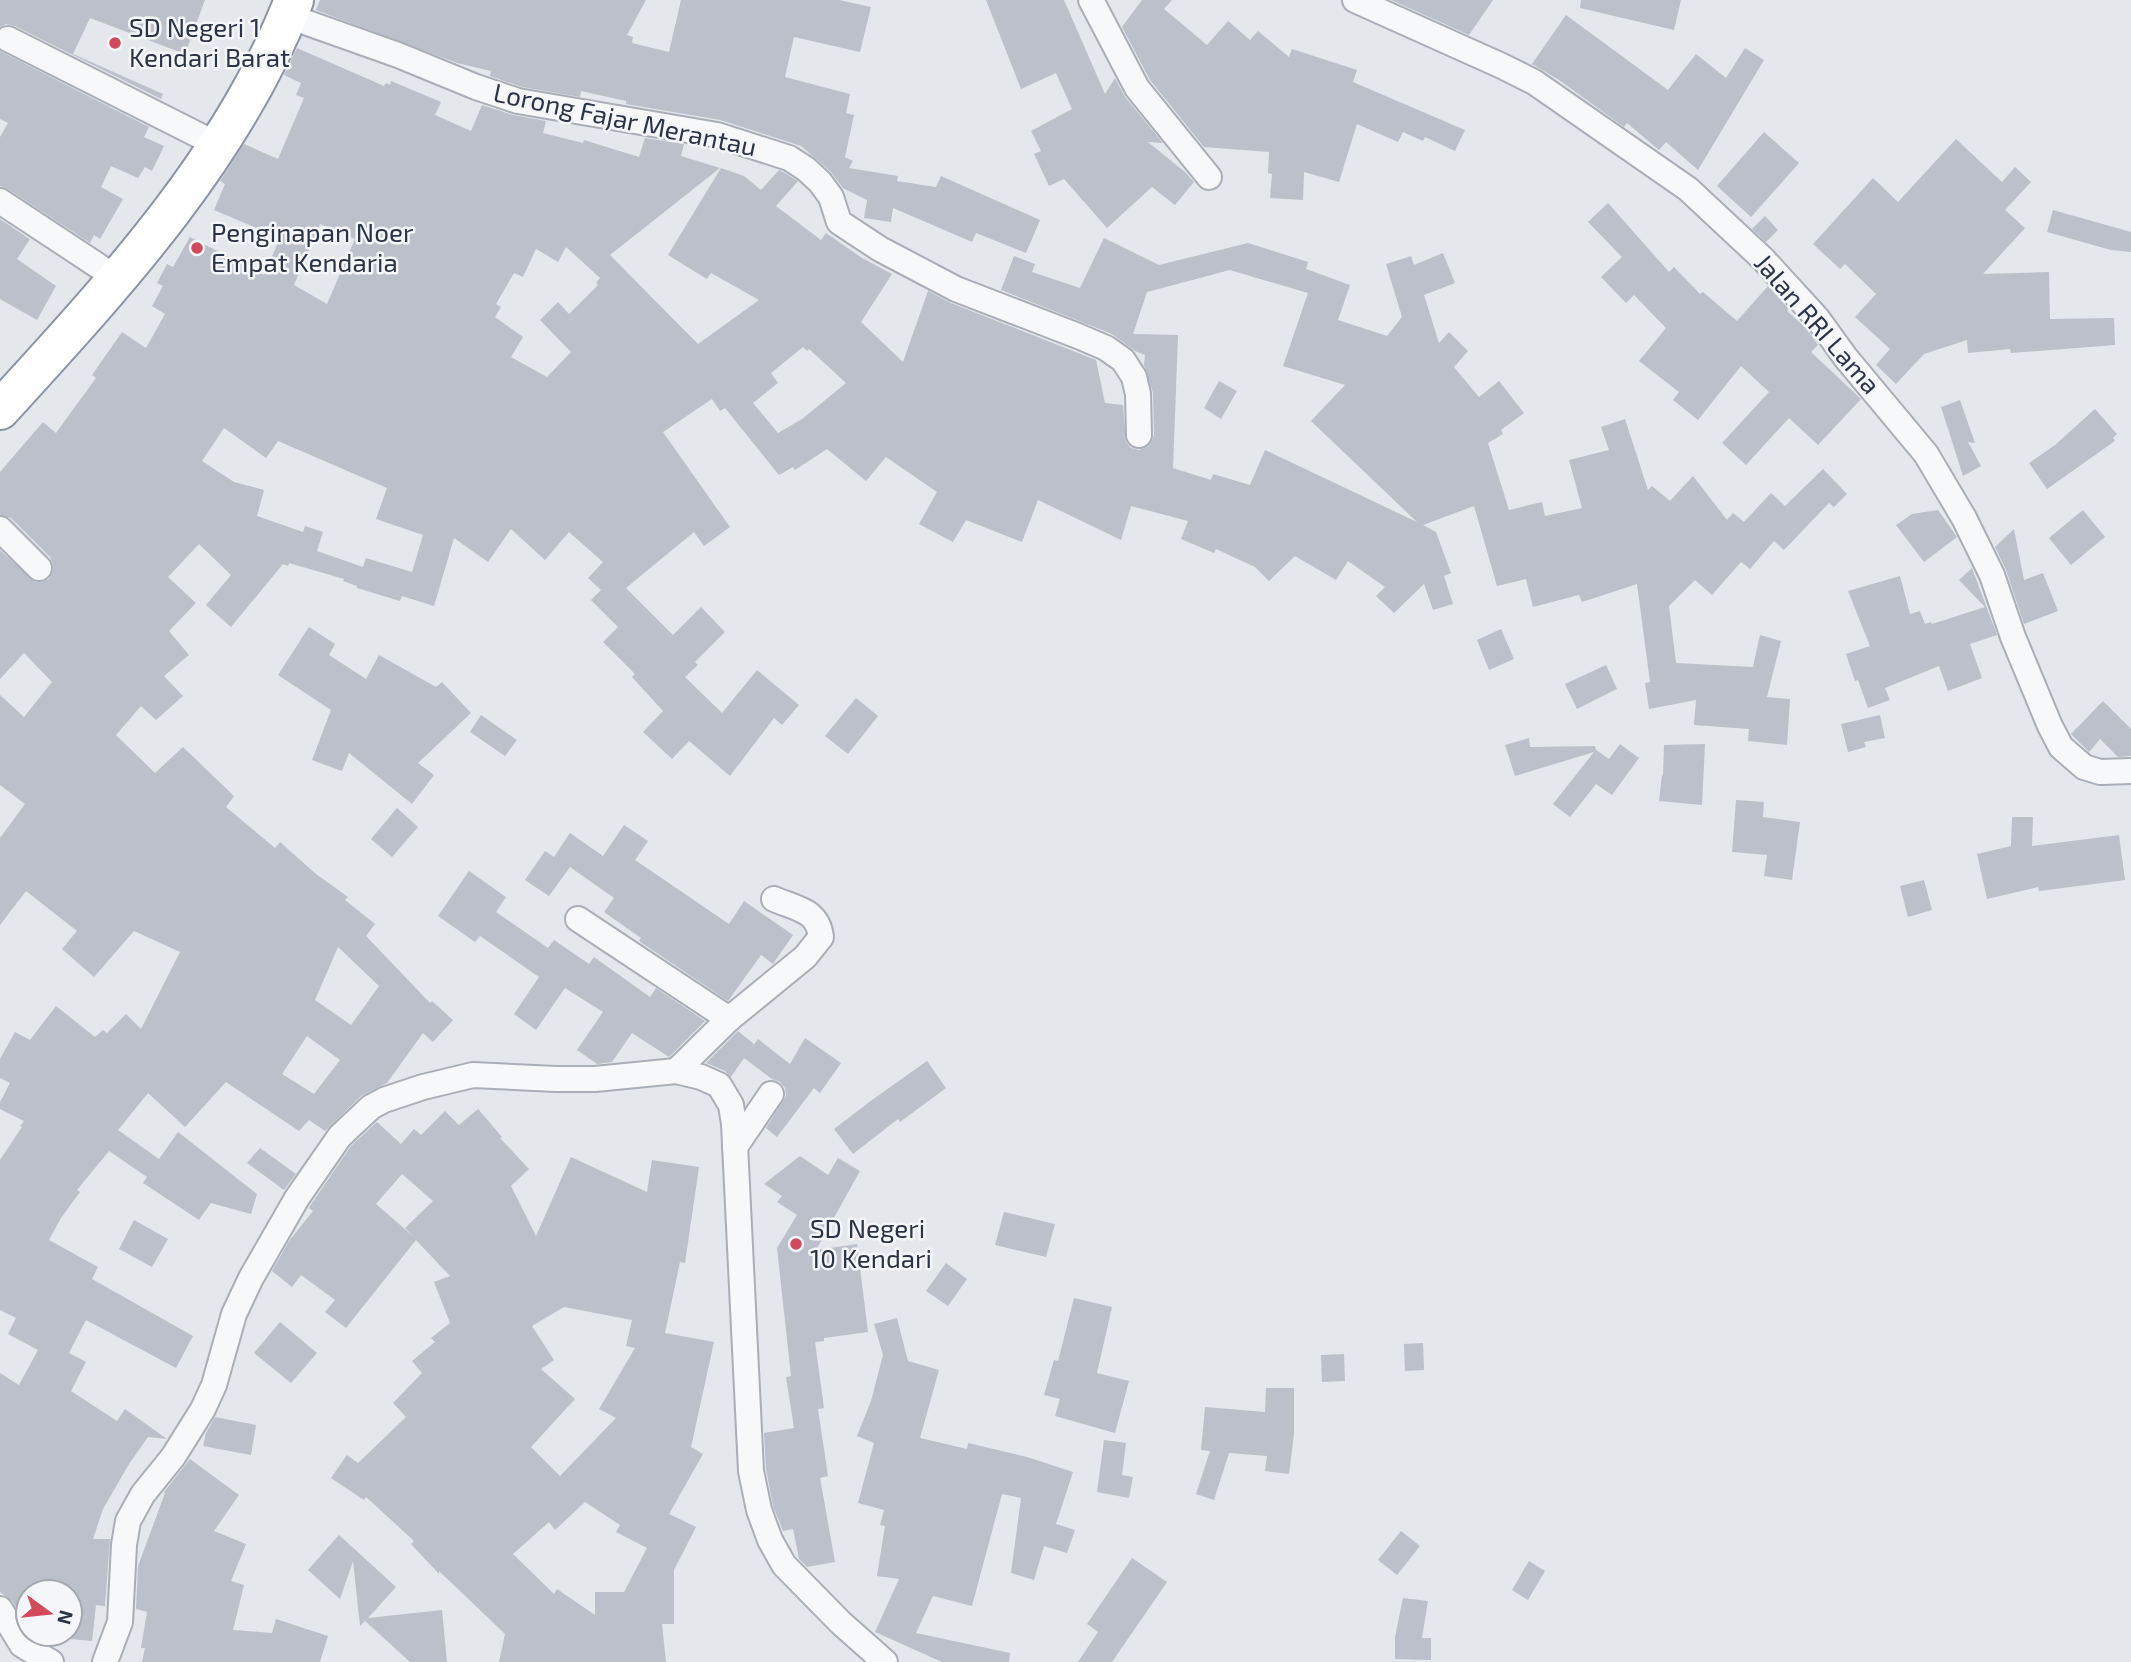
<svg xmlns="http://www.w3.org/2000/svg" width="2131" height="1662" font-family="'Exo 2',sans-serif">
<rect width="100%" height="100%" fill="#e4e7ec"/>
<!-- building -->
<g fill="#bbc0ca" fill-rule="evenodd">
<polygon points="0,0 205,0 185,54 90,18 73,54 163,94 161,99 15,26 6,24 0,27"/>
<polygon points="320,0 646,0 627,35 633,37 632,43 669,52 681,0 839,0 871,7 860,52 794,37 785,77 850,94 846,113 854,115 845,157 853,161 849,168 898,176 897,181 936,187 941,176 1040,220 1026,253 976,233 972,242 893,208 891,222 864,218 867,200 843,188 830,171 801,146 720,120 626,104 626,101 581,91 580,97 522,87 490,76 491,71 457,63 316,10"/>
<polygon points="986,0 1064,0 1105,94 1115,78 1125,97 1163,143 1148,142 1185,172 1194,182 1175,205 1152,187 1107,228 1064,179 1049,186 1034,154 1041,151 1031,131 1072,109 1056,73 1021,89"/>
<polygon points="1142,0 1172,0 1164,9 1207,45 1228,21 1250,40 1258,31 1289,57 1292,49 1357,70 1353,82 1465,130 1455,151 1425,137 1423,141 1403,132 1398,142 1357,124 1339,182 1304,172 1303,200 1270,198 1272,174 1268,173 1269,152 1204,147 1150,80 1122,27"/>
<polygon points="1391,0 1493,0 1469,35"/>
<polygon points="1581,0 1681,0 1674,30 1580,8"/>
<polygon points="1566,15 1668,90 1696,54 1726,78 1745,48 1764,60 1698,170 1666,142 1659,150 1627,123 1624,127 1559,80 1532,64"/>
<path d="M297,48L384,86L386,83L390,85L391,81L441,102L435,115L471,131L482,105L513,115L546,121L543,133L583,143L584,140L639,157L645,138L684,144L681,156L720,168L610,255L698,344L759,300L711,273L707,279L668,255L721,168L744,176L761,190L779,170L783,172L798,181L776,206L821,240L826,233L862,258L892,274L861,322L903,362L928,291L951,303L1096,360L1105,403L1123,405L1126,442L1131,448L1139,450L1147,447L1152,441L1154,435L1153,393L1144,365L1145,355L1135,351L1112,334L1001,290L1014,256L1035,264L1032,272L1080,288L1104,238L1159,265L1248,243L1308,262L1306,269L1350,285L1338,320L1387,336L1402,317L1386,264L1411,256L1414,265L1443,253L1455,283L1424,295L1439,343L1449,332L1468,351L1454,367L1479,397L1499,381L1524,413L1501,430L1503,434L1488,443L1509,510L1542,502L1545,516L1582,508L1569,460L1609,450L1601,427L1625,419L1648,490L1652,486L1670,501L1693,476L1727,520L1733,513L1744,522L1771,493L1785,506L1823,469L1847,494L1834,507L1829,503L1784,550L1774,541L1750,569L1741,562L1712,595L1695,580L1669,606L1676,663L1753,667L1760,635L1781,641L1767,697L1790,699L1787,745L1748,741L1749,729L1694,725L1696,700L1649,709L1645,683L1650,682L1637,584L1582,602L1579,595L1533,607L1526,579L1497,586L1474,506L1423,525L1436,532L1451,573L1444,576L1453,604L1433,610L1424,584L1394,613L1376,596L1385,587L1348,561L1336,580L1295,556L1269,581L1255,567L1216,549L1214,553L1181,539L1188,521L1131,506L1121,540L1038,500L1022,542L966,520L953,542L919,524L937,492L886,457L866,481L827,449L795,470L793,467L779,475L725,408L720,411L712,399L663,432L730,527L704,546L694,532L626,588L673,635L701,607L725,632L695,662L698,665L685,677L722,713L757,670L799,705L782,725L774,718L730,776L689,741L672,759L643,732L663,711L632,677L635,674L603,642L618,627L591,600L601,590L588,578L603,562L569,532L545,560L511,529L488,562L454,538L434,606L402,596L400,601L357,588V586L343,581L344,579L289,563L288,566L283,564L231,627L206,605L231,575L199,544L168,577L196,603L169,631L189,655L164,676L183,696L156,720L141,706L116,735L155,773L183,747L234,796L226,807L275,848L280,842L316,874L348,897L345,900L375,924L366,936L430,1003L432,1001L453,1020L433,1042L423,1033L387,1083L361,1096L325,1131L309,1120L299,1131L226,1082L185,1127L148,1093L118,1130L159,1159L178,1132L257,1194L251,1214L211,1203L199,1220L143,1183L147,1177L109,1151L77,1190L80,1192L61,1218L49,1240L98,1267L92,1279L193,1336L176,1368L86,1320L69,1353L86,1362L71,1391L117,1421L125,1409L167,1439L148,1437L129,1464L103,1509L93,1539H110L105,1606L96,1605L92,1641L70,1639V1592H28V1626L12,1601L0,1592V1373L19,1385L38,1350L8,1334L16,1318L0,1310V1160L22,1127L20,1126L24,1121L0,1109V1102L10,1083L0,1078V1059L15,1032L30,1040L56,1006L95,1037L103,1030L107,1033L126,1014L141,1029L180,952L134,931L94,977L62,949L77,931L26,891L0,925V838L25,804L0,785V695L24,717L52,682L24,653L0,679V550L35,582H42L49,579L53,571V564L50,557L11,518L0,515V472L43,422L56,433L96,378L92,375L122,332L146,348L165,314L152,306L163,286L157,283L167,264L173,267L190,237L264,275L280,238L214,210L225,184L220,181L244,144L278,159L304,98L296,95L301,83L284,75ZM320,224L355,239L327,304L294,285ZM566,247L600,278L596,283L598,285L569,314L558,302L540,320L571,352L547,377L511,357L523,337L495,317L501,307L496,304L514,273L523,277L536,249L558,262ZM1230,270L1308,293L1283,366L1345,385L1311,421L1417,522L1265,450L1250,485L1213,474L1211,480L1173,468L1178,335L1133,334L1147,292ZM803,347L807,351L809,349L846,383L802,419L778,433L753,403L778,383L771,373ZM224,428L266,458L278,441L387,488L376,519L423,535L412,572L366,558L363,567L317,551L323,532L305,526L303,532L257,516L264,490L234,482L202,461ZM338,947L379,986L351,1025L315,1000ZM307,1036L340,1060L314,1094L282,1074Z"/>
<polygon points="0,51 149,127 144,137 164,146 152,171 145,167 138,178 111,166 101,187 123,199 100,239 94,235 90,243 8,189 0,186 0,137 8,123 0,119"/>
<polygon points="1764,132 1799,163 1751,217 1717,186"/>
<polygon points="1956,139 2002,182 2015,167 2031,182 2005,210 2025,228 1983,274 2049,272 2050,319 2114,318 2115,345 2011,353 2010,349 1968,353 1967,340 1924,354 1896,384 1876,365 1890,349 1855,317 1876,294 1845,264 1840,269 1813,244 1873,178 1898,202"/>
<polygon points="1608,203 1669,272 1674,267 1700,294 1703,292 1737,321 1768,286 1789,309 1787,311 1806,328 1818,345 1811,352 1861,399 1818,445 1789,418 1746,465 1722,443 1769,392 1741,366 1698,420 1673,400 1679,392 1639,361 1666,328 1634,295 1626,303 1601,277 1622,257 1588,222"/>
<polygon points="2053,210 2131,232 2131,252 2111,250 2047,232"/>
<polygon points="1765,216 1778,230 1766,242 1752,229"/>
<polygon points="0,219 31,240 30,239 17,259 56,286 37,320 0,299"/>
<polygon points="1219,381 1237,391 1221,419 1204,408"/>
<polygon points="1960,400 1975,443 1968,442 1981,466 1963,476 1941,407"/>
<polygon points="2095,409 2117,434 2113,438 2115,441 2047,489 2029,463 2055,445"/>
<polygon points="1938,510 1957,537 1924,562 1896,525 1912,514"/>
<polygon points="2083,510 2105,537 2071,565 2049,538"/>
<polygon points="2014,529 2024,580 2043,573 2058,611 2024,624 2006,570 1995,547"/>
<polygon points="1972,568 1997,635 1970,644 1982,678 1948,691 1939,666 1885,688 1890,700 1868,708 1858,680 1855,681 1846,654 1870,646 1848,591 1900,576 1910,614 1920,611 1925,624 1931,622 1932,624 1985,607 1959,580"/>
<polygon points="309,627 335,644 329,655 366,679 379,655 436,687 442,682 471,713 418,763 434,775 412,804 349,753 342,771 312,760 331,710 278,675"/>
<polygon points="1501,629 1514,659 1489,670 1477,640"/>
<polygon points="1606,665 1617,689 1577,709 1565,684"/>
<polygon points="856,698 878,716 848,754 825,736"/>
<polygon points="2103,701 2131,729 2131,756 2118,757 2100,739 2089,752 2071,734"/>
<polygon points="481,715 517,740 505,756 470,732"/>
<polygon points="1880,715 1885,738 1864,742 1866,747 1848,752 1841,724"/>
<polygon points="1529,738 1530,747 1595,746 1596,750 1609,759 1620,744 1639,758 1612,795 1596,784 1570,817 1553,804 1594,752 1515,776 1505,745"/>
<polygon points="1705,744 1702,805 1659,801 1662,775 1663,776 1664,745"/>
<polygon points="1736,800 1764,802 1763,817 1800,822 1792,880 1764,876 1767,855 1732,852"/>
<polygon points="397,808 418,827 392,857 371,839"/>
<polygon points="2012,817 2033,817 2032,846 2119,835 2125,880 2039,891 2038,887 1987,899 1977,854 2011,846"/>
<polygon points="624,825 648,841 635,860 729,924 744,901 793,935 773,964 761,955 728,1001 639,941 641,938 604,912 614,898 570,867 549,896 525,880 545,851 554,857 570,833 603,856"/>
<polygon points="469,871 506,897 496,912 548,948 554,940 589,964 594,957 650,997 656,988 705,1021 669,1057 632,1033 612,1062 597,1064 577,1050 603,1012 565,988 536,1030 514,1014 539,977 480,936 475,942 438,916"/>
<polygon points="1924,880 1932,910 1908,917 1900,886"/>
<polygon points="738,1031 754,1044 750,1050 758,1039 790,1064 805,1038 841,1063 820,1093 814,1088 777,1137 766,1128 786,1096 785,1088 780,1082 772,1079 744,1058 731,1077 725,1071 706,1063"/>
<polygon points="927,1061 946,1088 900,1122 898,1119 853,1154 834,1129 872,1100"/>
<path d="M478,1109L502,1137L500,1138L529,1169L511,1186L536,1236L571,1157L647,1192L652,1160L699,1167L685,1263L680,1262L665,1333L714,1342L691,1447L703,1454L669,1514L696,1527L674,1570V1624H662L666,1662H499L505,1634L439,1571V1574L411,1544L414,1541L366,1497L364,1500L331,1478L347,1455L358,1463L406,1417L393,1403L422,1373L412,1361L435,1342L431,1338L450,1323L434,1282L450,1276L416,1240L346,1328L325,1312L335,1300L301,1275L292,1287L272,1271L289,1241L313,1211L309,1208L310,1206L351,1146L377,1122L401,1144L414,1129L421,1135L445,1111L459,1125ZM402,1174L433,1201L405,1228L414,1237L376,1204ZM564,1307L632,1320L626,1346L635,1348L599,1409L616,1418L560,1476L531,1447L575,1399L541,1369L554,1360L532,1326ZM585,1502L620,1525L616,1532L647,1548L624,1592H595V1615L557,1589L554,1594L513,1554L549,1522L555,1530Z"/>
<polygon points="260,1148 296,1174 284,1190 247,1163"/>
<polygon points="800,1156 828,1175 838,1158 860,1171 816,1250 857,1244 868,1332 824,1338 824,1341 815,1342 824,1408 818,1409 828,1476 820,1478 835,1562 807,1567 799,1559 793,1529 783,1531 773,1506 766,1469 764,1433 794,1428 786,1377 791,1376 777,1248 797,1215 777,1202 782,1196 764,1184"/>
<polygon points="1004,1212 1055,1224 1046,1257 995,1245"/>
<polygon points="134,1220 168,1239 152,1267 119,1249"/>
<polygon points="946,1263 967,1279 948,1306 926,1291"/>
<polygon points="1074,1298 1112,1307 1097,1373 1129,1381 1115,1433 1055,1416 1060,1399 1044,1395 1054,1360 1058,1361"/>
<polygon points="897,1318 908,1361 939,1370 920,1438 967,1449 968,1443 1027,1457 1073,1472 1056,1524 1075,1530 1067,1553 1044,1546 1034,1580 1011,1573 1021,1498 1002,1494 972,1606 933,1596 916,1633 1010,1653 1009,1662 942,1662 875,1632 899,1579 877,1576 885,1526 880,1525 884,1510 858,1503 874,1443 857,1436 871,1401 883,1355 874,1324"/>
<polygon points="280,1322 317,1353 291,1383 254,1353"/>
<polygon points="1423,1343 1424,1370 1405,1371 1404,1344"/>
<polygon points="1344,1354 1345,1381 1322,1382 1321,1355"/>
<polygon points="1266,1388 1294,1388 1294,1434 1289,1474 1265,1471 1267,1456 1229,1453 1214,1500 1196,1494 1210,1451 1201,1450 1205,1407 1265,1412"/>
<polygon points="215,1417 256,1425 251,1455 203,1446 206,1433"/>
<polygon points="1104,1440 1126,1443 1122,1475 1133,1477 1129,1498 1097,1492"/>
<polygon points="190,1459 239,1495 214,1531 246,1544 231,1581 244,1585 233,1630 272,1633 276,1619 328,1636 320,1662 142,1662 145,1648 141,1648 147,1612 136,1609 138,1566 165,1493 164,1492"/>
<polygon points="1401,1531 1420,1546 1397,1575 1378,1560"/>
<polygon points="339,1535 396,1587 368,1618 442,1610 447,1662 410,1662 365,1621 360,1626 353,1561 340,1599 308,1570"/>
<polygon points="1132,1558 1167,1582 1112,1662 1078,1662 1098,1632 1087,1624"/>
<polygon points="1529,1561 1545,1571 1528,1600 1512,1590"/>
<polygon points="1403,1598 1428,1601 1422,1638 1431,1638 1431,1660 1395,1659 1395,1637"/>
</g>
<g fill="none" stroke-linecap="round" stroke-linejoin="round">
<defs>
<g id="street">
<polyline points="1091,0 1137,88 1209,177"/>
<polyline points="1355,0 1502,66 1534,82 1688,189 1763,259 1817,318 1846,358 1926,454 1964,518 1992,575 2013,637 2050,726 2061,747 2084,767 2100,772 2131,771"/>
<polyline points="288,16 398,55 476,87 518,101 717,135 789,158 806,169 820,182 831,197 839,222 880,249 956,289 1078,336 1106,348 1123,360 1134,377 1138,394 1139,435"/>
<polyline points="8,39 218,145"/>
<polyline points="0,201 118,279"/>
<polyline points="0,529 39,568"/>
<polyline points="578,919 729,1019"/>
<path d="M676,1071L729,1019L805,957L821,937C818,910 797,909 774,899"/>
<polyline points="735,1147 771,1094"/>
<polyline points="0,1609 22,1645 51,1662"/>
<polyline points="105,1662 120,1622 124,1545 128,1521 143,1494 173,1457 203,1409 214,1385 234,1314 251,1278 297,1198 340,1136 371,1107 384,1100 423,1087 473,1075 556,1079 595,1079 676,1071 701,1077 719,1085 731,1105 734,1124 751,1471 759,1510 770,1540 784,1565 841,1623 885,1662"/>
</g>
<path id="highway" d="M0,410C113,286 232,159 294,0"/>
</defs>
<!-- street casing -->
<use href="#street" stroke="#a9aeb7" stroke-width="28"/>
<!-- highway casing -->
<use href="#highway" stroke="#8b94a3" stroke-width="42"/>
<!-- street -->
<use href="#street" stroke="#f7f8fa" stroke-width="24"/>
<!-- highway -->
<use href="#highway" stroke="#fff" stroke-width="38"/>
</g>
<!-- markers -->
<g fill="#d1495b" stroke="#f4f6f9" stroke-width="2.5">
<circle cx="115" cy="43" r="7"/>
<circle cx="197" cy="248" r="7"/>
<circle cx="796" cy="1244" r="7"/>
</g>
<g text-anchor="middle" stroke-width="5" stroke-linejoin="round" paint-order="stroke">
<!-- poi labels -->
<g font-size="26" fill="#2b3445" stroke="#f4f6f9" text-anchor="start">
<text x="129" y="37">SD Negeri 1<tspan x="129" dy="30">Kendari Barat</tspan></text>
<text x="211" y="242">Penginapan Noer<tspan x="211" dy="30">Empat Kendaria</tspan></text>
<text x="810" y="1238">SD Negeri<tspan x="810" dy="30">10 Kendari</tspan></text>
</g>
<!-- street labels -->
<g font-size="26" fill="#2b3445" stroke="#f4f6f9">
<text transform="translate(625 120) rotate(12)" y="9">Lorong Fajar Merantau</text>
<text transform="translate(1817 324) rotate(49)" y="9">Jalan RRI Lama</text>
</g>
</g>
<!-- north arrow -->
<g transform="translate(49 1613) rotate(105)"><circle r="33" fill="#f4f6f9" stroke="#a4a8b1" stroke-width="2"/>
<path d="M0-5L12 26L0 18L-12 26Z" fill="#d1495b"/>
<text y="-10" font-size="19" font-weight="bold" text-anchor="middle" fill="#2b3445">N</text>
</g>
</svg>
